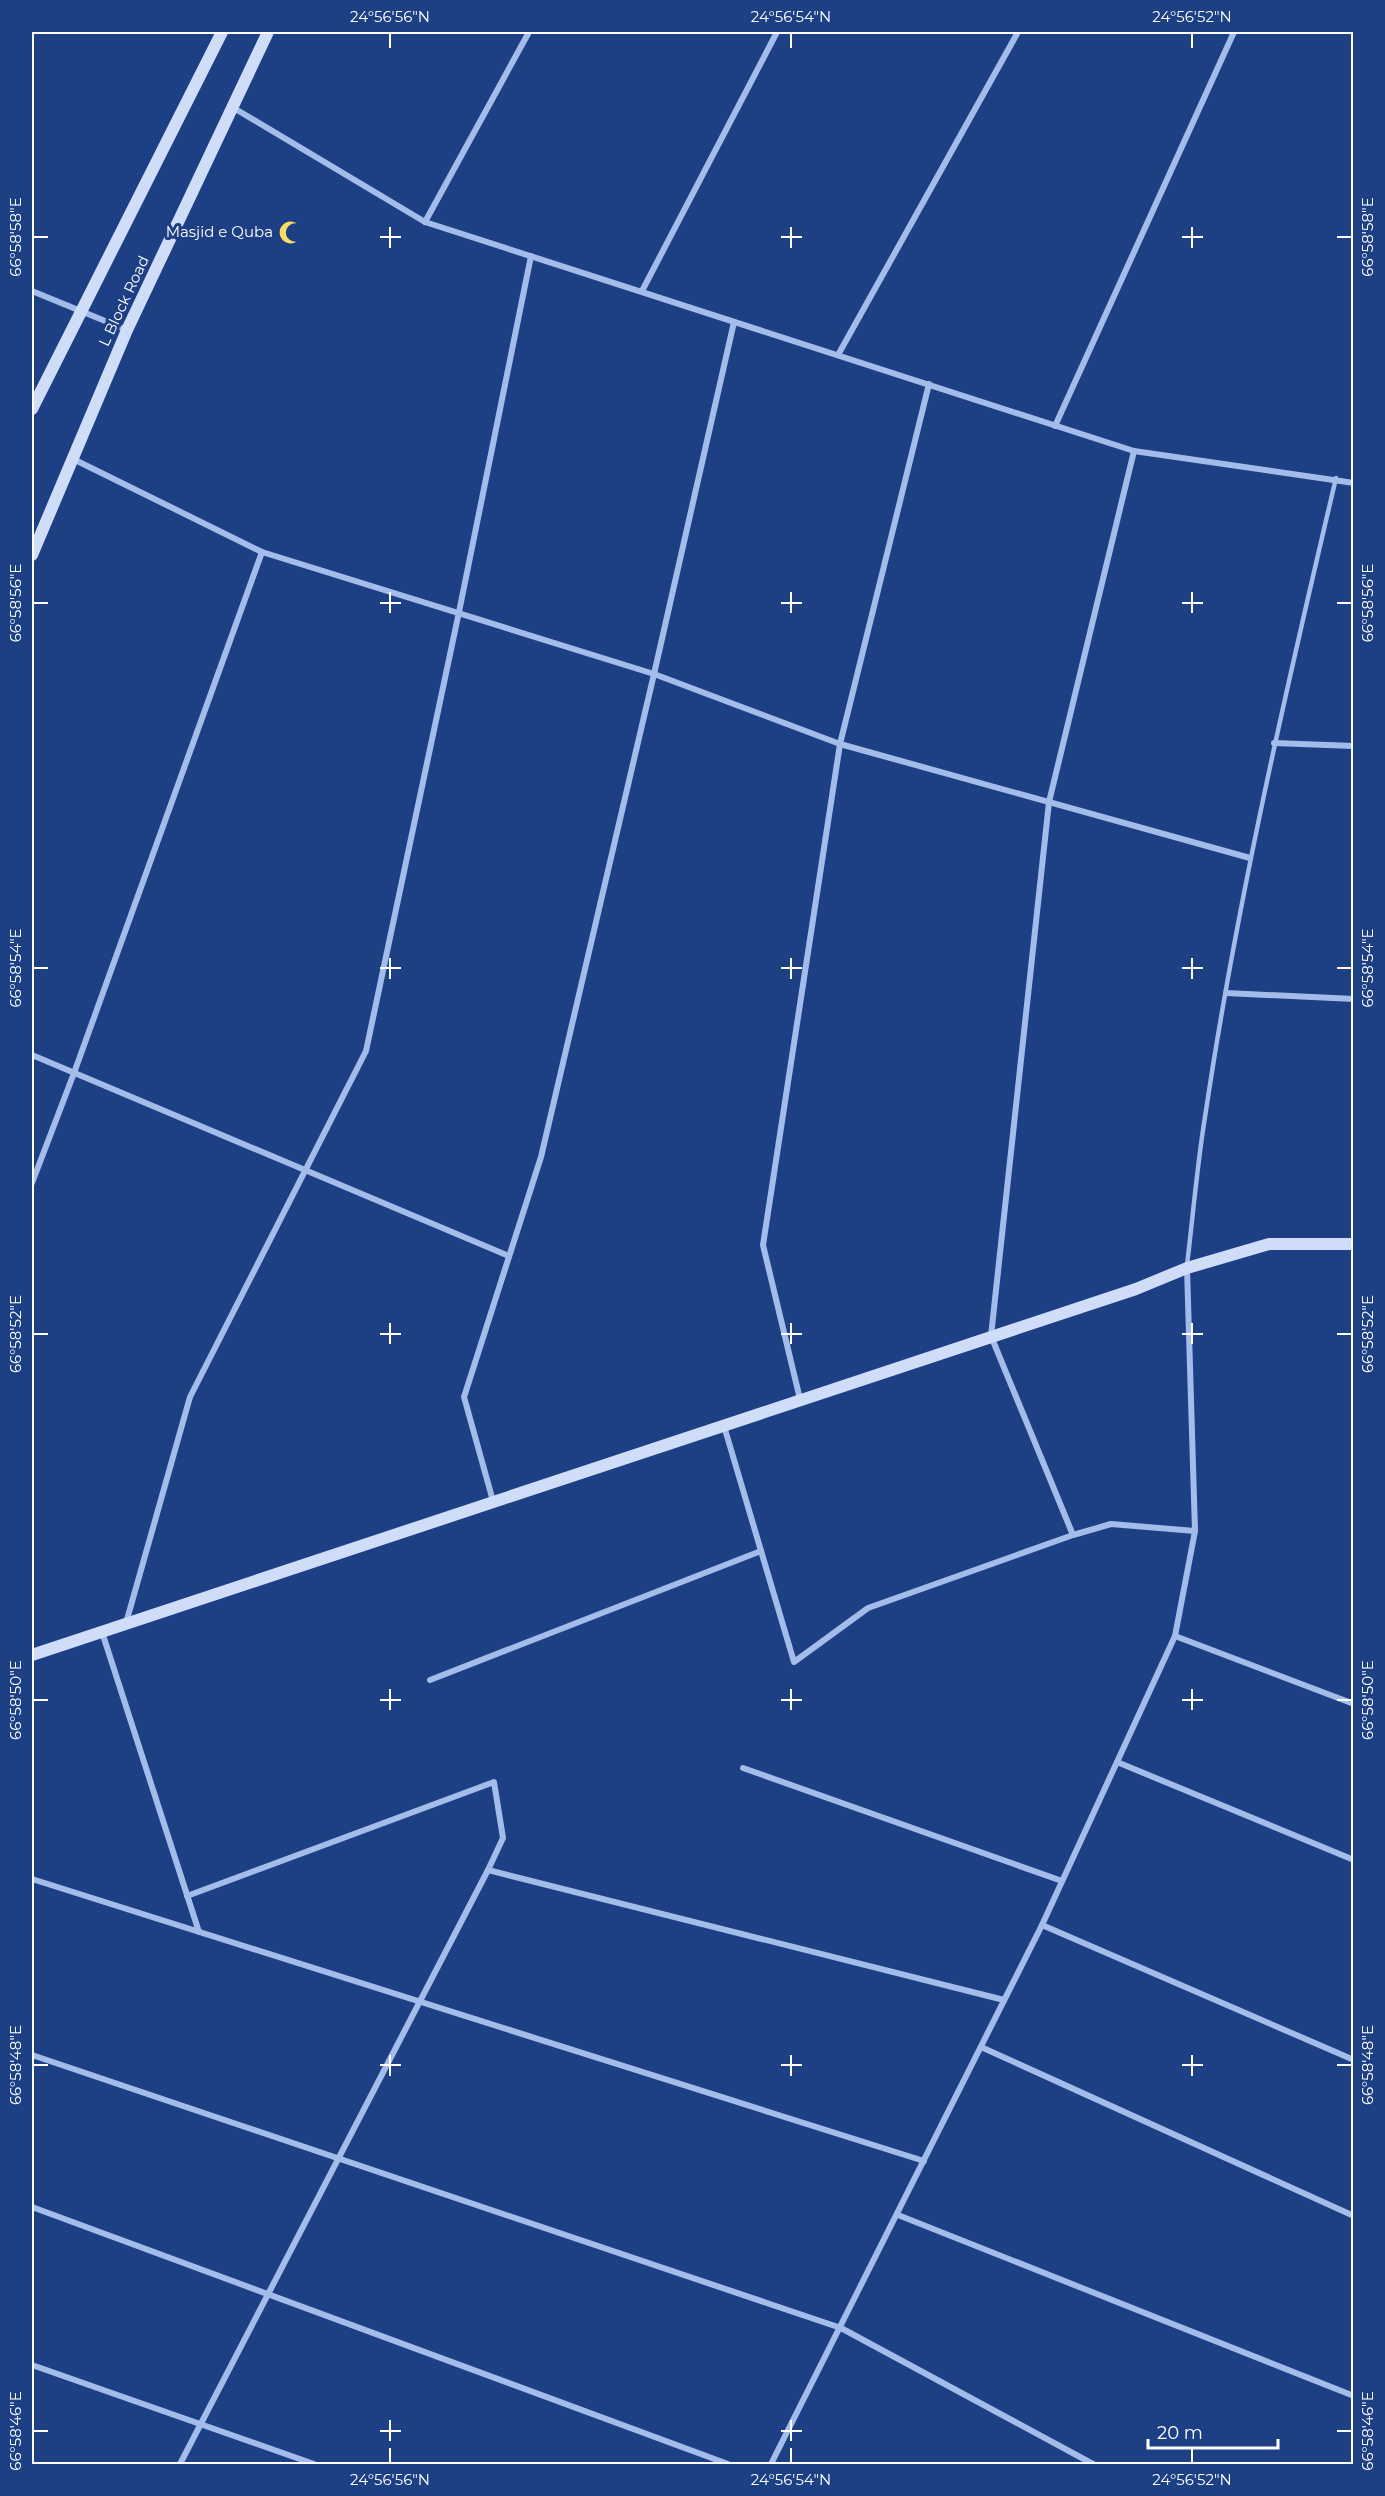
<svg xmlns="http://www.w3.org/2000/svg" width="1385" height="2496" font-family="Montserrat,sans-serif">
<rect width="100%" height="100%" fill="#1d3f84"/>
<g fill="none" stroke-linecap="round" stroke-linejoin="round">
<!-- lane -->
<path stroke="#a4bcea" stroke-width="4.5" d="M1187,1265C1193,1216 1197,1166 1205,1117C1237,902 1286,690 1336,478"/>
<!-- street -->
<g stroke="#a4bcea" stroke-width="6">
<polyline points="232,107 425,222 1134,451 1354,483"/>
<polyline points="425,222 529,32"/>
<polyline points="32,291 127,330"/>
<polyline points="642,291 777,32"/>
<polyline points="838,355 1018,32"/>
<polyline points="1055,426 1234,32"/>
<polyline points="71,458 262,552 654,674 840,744 1250,858"/>
<polyline points="1274,743 1354,746"/>
<polyline points="1226,993 1354,999"/>
<polyline points="32,1055 509,1256"/>
<polyline points="32,1183 74,1073 262,552"/>
<polyline points="1187,1268 1195,1531"/>
<polyline points="800,1399 763,1245 840,744 929,384"/>
<polyline points="724,1426 794,1662 868,1608 1073,1535 991,1336 1049,802 1134,451"/>
<polyline points="493,1501 464,1397 541,1157 654,674 734,322"/>
<polyline points="126,1623 190,1397 366,1051 459,612 531,256"/>
<polyline points="102,1632 199,1932"/>
<polyline points="1175,1636 1354,1704"/>
<polyline points="430,1680 761,1551"/>
<polyline points="1117,1762 1354,1860"/>
<polyline points="743,1768 1062,1881"/>
<polyline points="488,1870 1004,2000"/>
<polyline points="32,1879 924,2161"/>
<polyline points="1042,1925 1354,2060"/>
<polyline points="981,2047 1354,2216"/>
<polyline points="32,2055 841,2328 1093,2464"/>
<polyline points="32,2207 728,2464"/>
<polyline points="898,2215 1354,2396"/>
<polyline points="32,2365 314,2464"/>
<polyline points="180,2464 488,1870 503,1838 494,1782 187,1896"/>
<polyline points="771,2464 1042,1925 1175,1636 1195,1531 1111,1524 1073,1535"/>
</g>
<!-- secondary -->
<g stroke="#cfddf8" stroke-width="12">
<polyline points="32,409 222,32"/>
<polyline points="32,555 127,330 268,32"/>
<polyline points="32,1655 1136,1289 1187,1268 1269,1244 1354,1244"/>
</g>
</g>
<!-- ticks -->
<path fill="none" stroke="#fff" stroke-width="2" d="M390,33V48M791,33V48M1192,33V48M390,227V248M791,227V248M1192,227V248M33,237H48M380,237H401M781,237H802M1182,237H1203M1337,237H1352M390,592V613M791,592V613M1192,592V613M33,603H48M380,603H401M781,603H802M1182,603H1203M1337,603H1352M390,958V979M791,958V979M1192,958V979M33,968H48M380,968H401M781,968H802M1182,968H1203M1337,968H1352M390,1323V1344M791,1323V1344M1192,1323V1344M33,1334H48M380,1334H401M781,1334H802M1182,1334H1203M1337,1334H1352M390,1689V1710M791,1689V1710M1192,1689V1710M33,1700H48M380,1700H401M781,1700H802M1182,1700H1203M1337,1700H1352M390,2055V2076M791,2055V2076M1192,2055V2076M33,2065H48M380,2065H401M781,2065H802M1182,2065H1203M1337,2065H1352M390,2420V2441M791,2420V2441M33,2431H48M380,2431H401M781,2431H802M1337,2431H1352M390,2448V2463M791,2448V2463M1192,2448V2463"/>
<!-- icons -->
<defs>
<symbol id="mosque-bare" viewBox="-9 -9 18 18"><path d="M3.5-4.9A6 6 0 1 0 3.5 4.9A5 5 0 1 1 3.5-4.9Z" fill="#f9de63" stroke="#1d3f84" stroke-width="2.5" paint-order="stroke"/></symbol>
</defs>
<g fill-rule="evenodd">
<use href="#mosque-bare" x="274" y="216" width="33" height="33"/>
</g>
<g text-anchor="middle" stroke-width="6" stroke-linejoin="round" paint-order="stroke">
<!-- poi labels -->
<g font-size="15" fill="#fff" stroke="#1d3f84" text-anchor="end">
<text x="273" y="237">Masjid e Quba</text>
</g>
<!-- street labels -->
<g font-size="15" fill="#fff" stroke="#1d3f84">
<text transform="translate(124 301) rotate(-65)" y="5">L Block Road</text>
</g>
</g>
<!-- border -->
<rect width="1385" height="2496" fill="none" stroke="#1d3f84" stroke-width="66"/>
<!-- scale -->
<path d="M1148 2439v9h130v-9" fill="none" stroke="#ffffff" stroke-width="3"/>
<text x="1157" y="2439" font-size="18" fill="#ffffff" stroke="#1d3f84" stroke-width="4.5" paint-order="stroke">20 m</text>
<rect x="33" y="33" width="1319" height="2430" fill="none" stroke="#fff" stroke-width="2"/>
<g font-size="15" text-anchor="middle" fill="#fff">
<text x="390" y="22">24°56'56"N</text>
<text x="791" y="22">24°56'54"N</text>
<text x="1192" y="22">24°56'52"N</text>
<text transform="translate(1368 237) rotate(-90)" y="5">66°58'58"E</text>
<text transform="translate(16 237) rotate(-90)" y="5">66°58'58"E</text>
<text transform="translate(1368 603) rotate(-90)" y="5">66°58'56"E</text>
<text transform="translate(16 603) rotate(-90)" y="5">66°58'56"E</text>
<text transform="translate(1368 968) rotate(-90)" y="5">66°58'54"E</text>
<text transform="translate(16 968) rotate(-90)" y="5">66°58'54"E</text>
<text transform="translate(1368 1334) rotate(-90)" y="5">66°58'52"E</text>
<text transform="translate(16 1334) rotate(-90)" y="5">66°58'52"E</text>
<text transform="translate(1368 1700) rotate(-90)" y="5">66°58'50"E</text>
<text transform="translate(16 1700) rotate(-90)" y="5">66°58'50"E</text>
<text transform="translate(16 2065) rotate(-90)" y="5">66°58'48"E</text>
<text transform="translate(1368 2065) rotate(-90)" y="5">66°58'48"E</text>
<text transform="translate(16 2431) rotate(-90)" y="5">66°58'46"E</text>
<text transform="translate(1368 2431) rotate(-90)" y="5">66°58'46"E</text>
<text x="390" y="2485">24°56'56"N</text>
<text x="791" y="2485">24°56'54"N</text>
<text x="1192" y="2485">24°56'52"N</text>
</g>
</svg>
